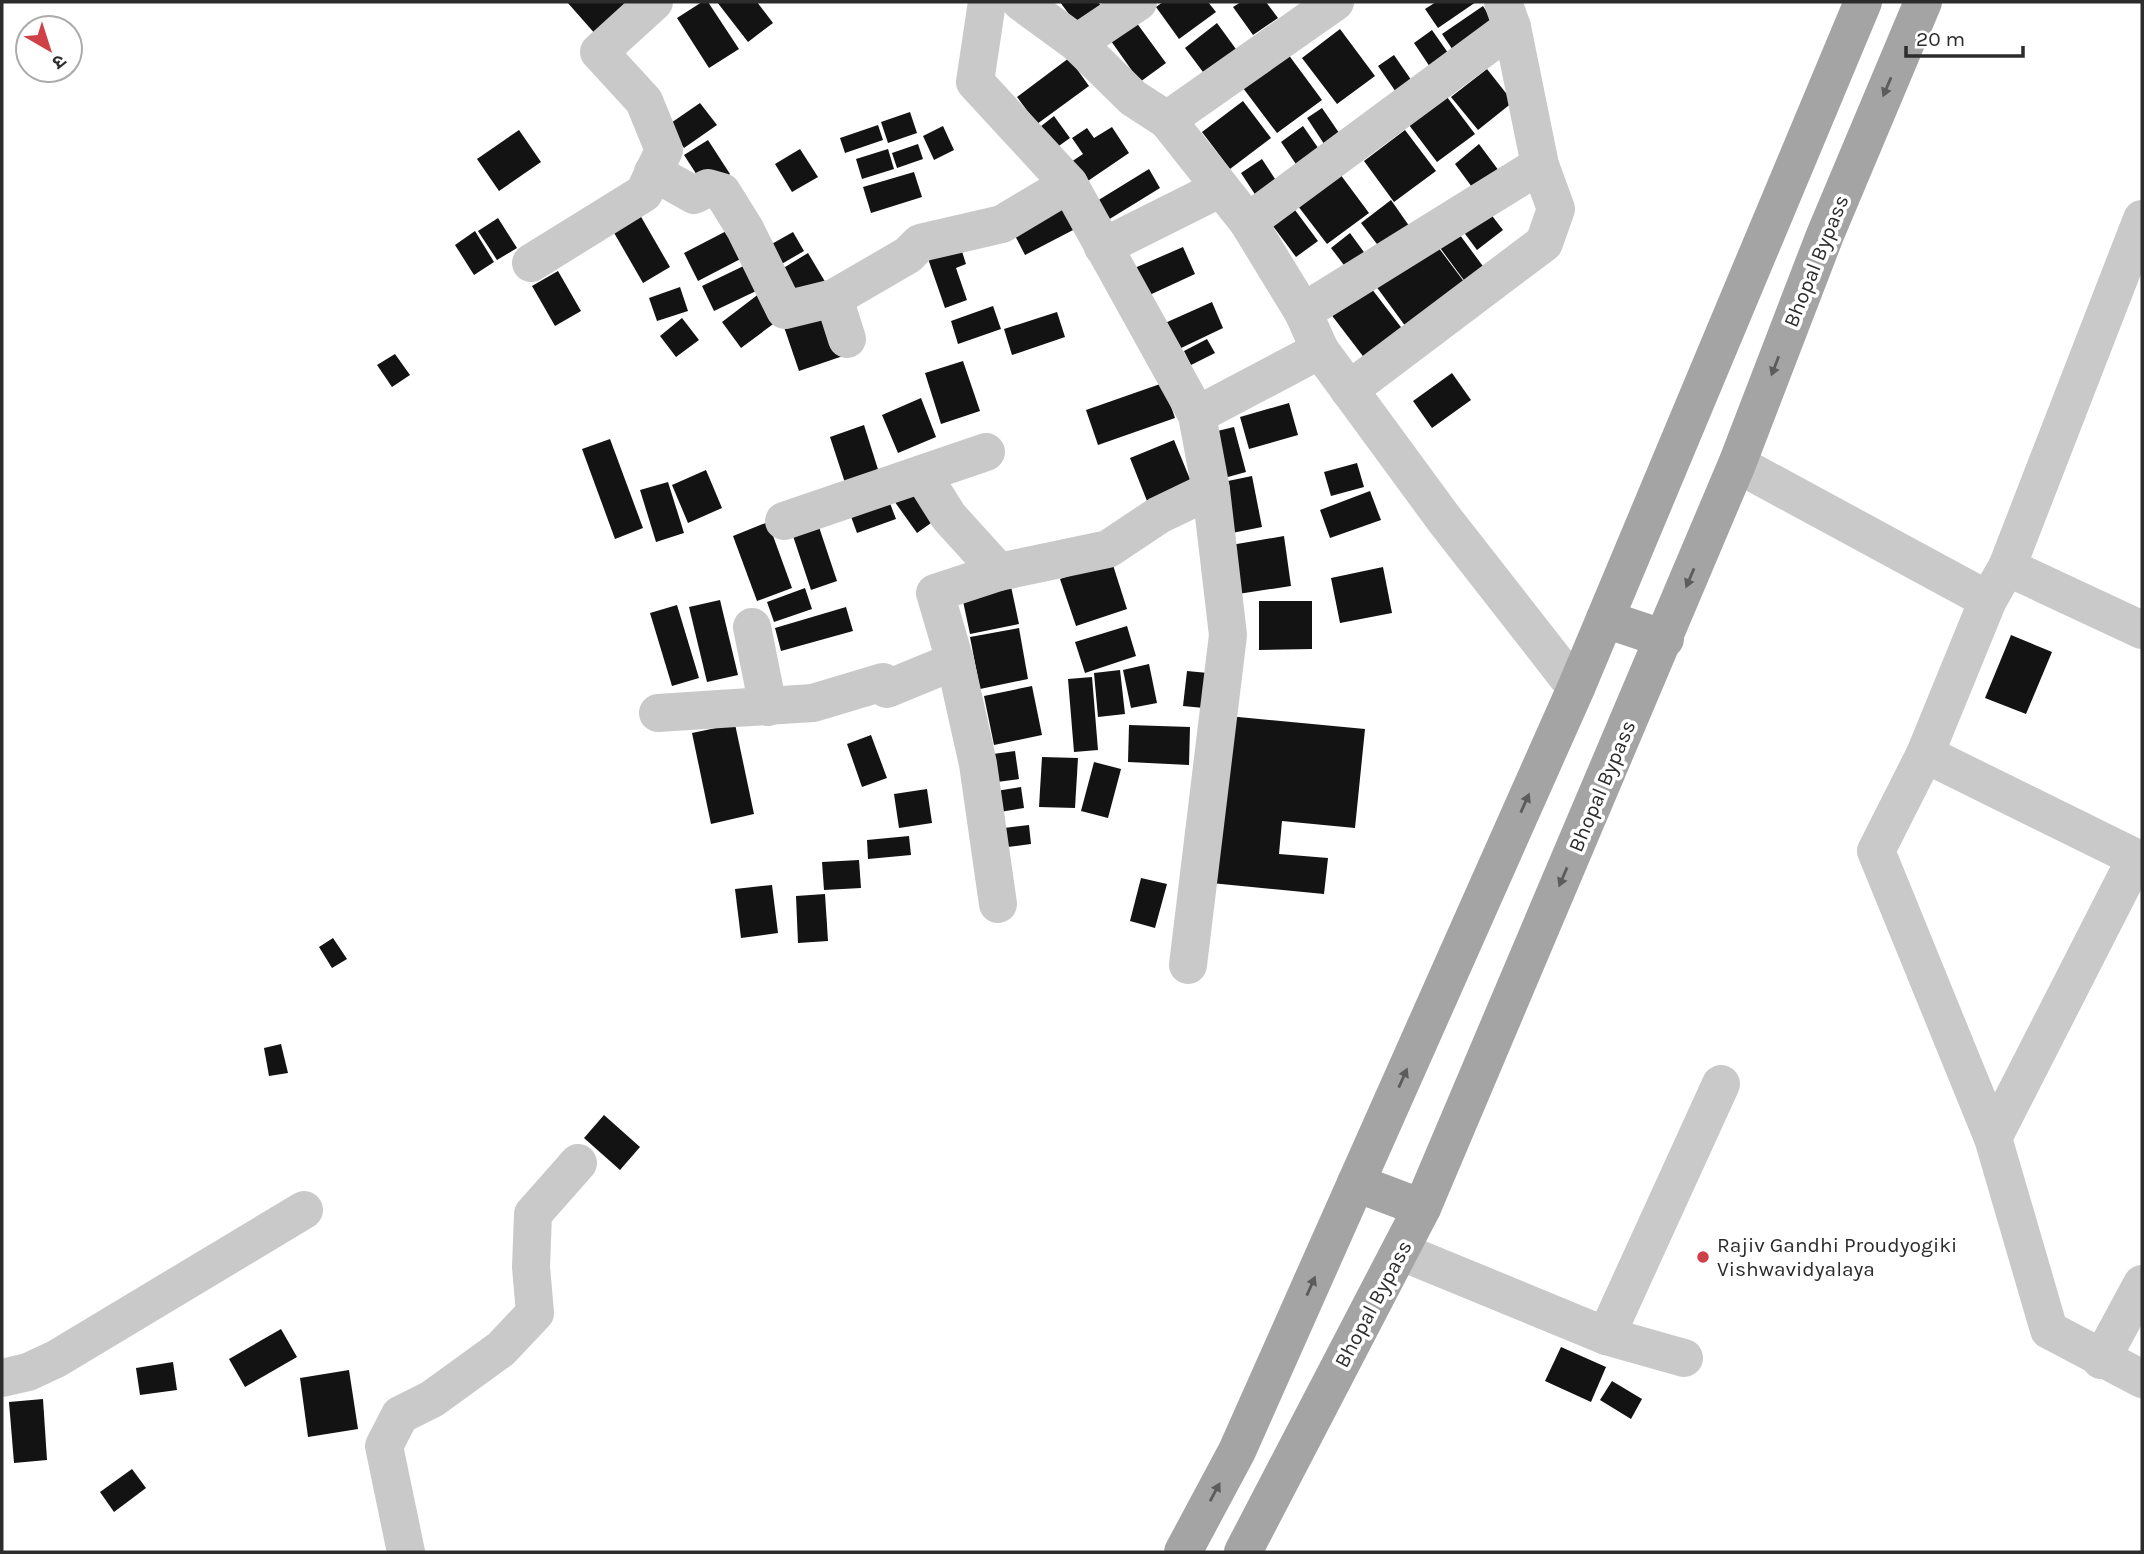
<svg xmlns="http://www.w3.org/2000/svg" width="2144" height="1554" font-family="Karla,'Noto Sans Devanagari',sans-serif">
<rect width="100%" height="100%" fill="#fff"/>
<!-- building -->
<g fill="#131313">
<polygon points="567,2 625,2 630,7 597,36"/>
<polygon points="702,2 708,2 739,49 709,68 677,18"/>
<polygon points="717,2 757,2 773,23 748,42"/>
<polygon points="1060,2 1098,2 1102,7 1077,25"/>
<polygon points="1163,2 1208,2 1216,12 1179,39 1156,7"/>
<polygon points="1241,2 1266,2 1278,18 1253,35 1233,7"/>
<polygon points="1436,2 1476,2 1438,28 1425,9"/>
<polygon points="1483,6 1500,32 1459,59 1442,34"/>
<polygon points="1136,22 1166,63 1140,82 1111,41"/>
<polygon points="1217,23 1241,56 1209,80 1185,48"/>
<polygon points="1340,29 1375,76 1337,104 1302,58"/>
<polygon points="1432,30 1453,60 1434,73 1414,43"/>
<polygon points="1288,54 1322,100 1277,133 1243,88"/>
<polygon points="1394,55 1414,84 1398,95 1378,66"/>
<polygon points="1069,58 1089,86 1037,124 1017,97"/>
<polygon points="1487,69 1513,102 1478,130 1451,97"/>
<polygon points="1447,97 1475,134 1437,162 1409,125"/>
<polygon points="1243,101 1271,138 1230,169 1202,132"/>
<polygon points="700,103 717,125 684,148 668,125"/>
<polygon points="1322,108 1346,143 1330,153 1307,118"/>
<polygon points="910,112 917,133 888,143 881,122"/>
<polygon points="1054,116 1070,138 1056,148 1040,127"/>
<polygon points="878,125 883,140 845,153 840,138"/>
<polygon points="943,126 954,150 934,160 923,136"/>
<polygon points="1303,126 1325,158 1302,173 1281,142"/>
<polygon points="1112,127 1129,153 1079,187 1065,166 1083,154 1072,138 1087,128 1094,138"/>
<polygon points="519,130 541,162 499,191 477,159"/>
<polygon points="1405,130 1436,171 1394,202 1364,161"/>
<polygon points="708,140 730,174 706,189 684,155"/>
<polygon points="918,144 923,159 897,168 892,153"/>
<polygon points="1479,144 1505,179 1480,198 1455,164"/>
<polygon points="800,149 818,177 792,192 775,164"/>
<polygon points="888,149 894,169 862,179 856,159"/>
<polygon points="1262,159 1281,188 1260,202 1241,173"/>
<polygon points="1149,169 1160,188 1108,220 1097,201"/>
<polygon points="914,172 922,197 871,213 863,187"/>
<polygon points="1340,174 1369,213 1327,244 1298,206"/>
<polygon points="1058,198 1075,229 1025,255 1009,224"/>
<polygon points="1391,200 1412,230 1383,252 1361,223"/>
<polygon points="1483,204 1503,230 1477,250 1457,223"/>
<polygon points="1292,206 1318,241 1296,257 1270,222"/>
<polygon points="640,215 670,267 643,283 613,231"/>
<polygon points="498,218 517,248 497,260 478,231"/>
<polygon points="738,225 752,253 698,281 684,253"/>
<polygon points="1454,227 1485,269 1466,283 1435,241"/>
<polygon points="475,231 494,262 474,275 455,245"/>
<polygon points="793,232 804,251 773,269 761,250"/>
<polygon points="1350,233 1369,259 1350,273 1331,248"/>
<polygon points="958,239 966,264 956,268 967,300 945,308 925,250"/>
<polygon points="1432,239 1465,283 1406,327 1373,282"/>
<polygon points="1183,247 1195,274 1143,298 1130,270"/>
<polygon points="808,253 827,285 791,307 772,275"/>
<polygon points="756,260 769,285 714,311 702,286"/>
<polygon points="558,271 581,311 555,326 532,286"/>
<polygon points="1368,284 1407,335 1369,364 1330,313"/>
<polygon points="680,287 688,311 657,321 649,298"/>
<polygon points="764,290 784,316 741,348 722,322"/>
<polygon points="1212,302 1223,328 1177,350 1165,323"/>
<polygon points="993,306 1001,329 958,344 951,321"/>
<polygon points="827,308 843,356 799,371 783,324"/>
<polygon points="1057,312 1065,337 1012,355 1004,329"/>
<polygon points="682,318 699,340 676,357 660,336"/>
<polygon points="1207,339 1215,353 1191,365 1184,351"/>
<polygon points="395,354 410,375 392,387 377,365"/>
<polygon points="963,361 980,411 941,424 925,373"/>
<polygon points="1452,373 1471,400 1432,428 1413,401"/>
<polygon points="1163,383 1175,418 1098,445 1086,410"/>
<polygon points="921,398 936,437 898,453 882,415"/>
<polygon points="1289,403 1298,435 1249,449 1240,417"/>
<polygon points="864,425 882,482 848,492 830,437"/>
<polygon points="1234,427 1246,472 1217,480 1205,434"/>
<polygon points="610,439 643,528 615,539 582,449"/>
<polygon points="1174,440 1194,489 1149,506 1130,458"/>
<polygon points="1357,463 1364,487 1331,496 1324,472"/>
<polygon points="706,470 722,508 688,523 672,485"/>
<polygon points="1252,476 1262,527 1232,533 1223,482"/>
<polygon points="668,482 684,533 656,542 640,490"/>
<polygon points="913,483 938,518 917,533 892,498"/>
<polygon points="1370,491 1381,520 1330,538 1320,510"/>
<polygon points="888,498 896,519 857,533 849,511"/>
<polygon points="816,518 837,581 811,590 790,527"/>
<polygon points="768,522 792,588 757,601 733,536"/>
<polygon points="1284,536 1291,586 1238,594 1231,545"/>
<polygon points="1112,562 1127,609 1076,626 1060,579"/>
<polygon points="1383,567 1392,613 1340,623 1331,578"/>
<polygon points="1009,577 1019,624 970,634 960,587"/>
<polygon points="805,588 812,609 774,622 767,602"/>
<polygon points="720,600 738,675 707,682 689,607"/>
<polygon points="1259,601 1312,601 1312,649 1259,650"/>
<polygon points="677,605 699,678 672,686 650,613"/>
<polygon points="846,607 853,631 781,651 775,628"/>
<polygon points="1127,626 1136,656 1085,673 1075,642"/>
<polygon points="1019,628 1028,679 980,689 970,637"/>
<polygon points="2011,635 2052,652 2026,714 1985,698"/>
<polygon points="1149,664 1157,703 1131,708 1123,670"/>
<polygon points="1120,670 1125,714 1098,717 1094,673"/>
<polygon points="1187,671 1208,673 1204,708 1183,706"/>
<polygon points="1092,677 1098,750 1074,752 1068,679"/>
<polygon points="1032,686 1042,735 994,745 984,696"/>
<polygon points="1228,716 1365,729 1355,828 1282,821 1279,854 1328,858 1324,894 1211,883"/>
<polygon points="735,724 754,814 711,824 692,733"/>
<polygon points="1129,725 1190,727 1189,765 1128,762"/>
<polygon points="871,735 887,778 862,787 847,744"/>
<polygon points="1015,751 1019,779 997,782 993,754"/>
<polygon points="1042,757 1078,758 1075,808 1039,807"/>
<polygon points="1094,762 1121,769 1108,818 1081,811"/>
<polygon points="1021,787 1024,808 1000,812 996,791"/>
<polygon points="927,789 932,823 899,828 894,794"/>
<polygon points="1029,825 1031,844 991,849 988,830"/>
<polygon points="909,836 911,855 868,859 867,840"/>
<polygon points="859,860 861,888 824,890 822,862"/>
<polygon points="1141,878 1167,884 1155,928 1130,921"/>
<polygon points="772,885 778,933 741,938 735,889"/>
<polygon points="825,894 828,941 798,943 796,896"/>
<polygon points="333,938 347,959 332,968 319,947"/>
<polygon points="281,1044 288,1073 269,1076 264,1048"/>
<polygon points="604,1115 640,1147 620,1170 584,1138"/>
<polygon points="281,1329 297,1357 245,1387 229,1359"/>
<polygon points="1561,1347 1606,1367 1591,1402 1545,1381"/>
<polygon points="173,1362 177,1390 140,1395 136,1368"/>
<polygon points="349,1370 358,1429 308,1437 300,1378"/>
<polygon points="1612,1381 1642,1399 1631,1419 1600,1400"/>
<polygon points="43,1399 47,1460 14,1463 9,1402"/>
<polygon points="132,1469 146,1488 114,1512 100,1492"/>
</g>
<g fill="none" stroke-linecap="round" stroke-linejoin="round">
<!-- minor -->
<g stroke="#c9c9c9" stroke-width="38">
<polyline points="987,2 975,82 1069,184 1197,415 1211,490 1228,635 1188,965"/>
<polyline points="1021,2 1077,43 1133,98 1167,120 1248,222 1303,312 1320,350 1444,519 1576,688"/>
<polyline points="1077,43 1138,2"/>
<polyline points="1167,120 1335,2"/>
<polyline points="653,172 694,195 708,188 722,192 745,229 785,310 834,298 847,339"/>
<polyline points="2142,219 2007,567 1988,600 1925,754 1876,851 1993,1138 2049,1330 2142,1379"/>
<polyline points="1248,222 1512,27"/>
<polyline points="1103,247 1221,188"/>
<polyline points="531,263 644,193 664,150 644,101 599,52 654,2"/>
<polyline points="834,298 908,255 920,243 1002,224 1069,184"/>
<polyline points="1303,312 1540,165"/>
<polyline points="1349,390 1544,243 1556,209 1540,165 1512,27 1503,2"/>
<polyline points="1197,415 1320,350"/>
<polyline points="1737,464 1988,600"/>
<polyline points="922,474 949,517 999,572"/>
<polyline points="784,521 986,452"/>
<polyline points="2007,567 2142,630"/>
<polyline points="752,627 768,707"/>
<polyline points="658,713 813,703 883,682 887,689 955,661"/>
<polyline points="1925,754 2142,861"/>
<polyline points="998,904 978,764 955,661 935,593 999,572 1108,549 1159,515 1211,490"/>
<polyline points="1993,1138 2136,858"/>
<polyline points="1402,1252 1606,1336 1684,1358"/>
<polyline points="1606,1336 1721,1084"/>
<polyline points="2101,1360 2142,1284"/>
<polyline points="2,1378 28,1372 56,1359 304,1210"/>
<polyline points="406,1552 384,1446 400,1415 432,1399 501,1349 535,1313 531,1267 533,1214 578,1163"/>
</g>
<!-- major -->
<g stroke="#a4a4a4" stroke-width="38">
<polyline points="1605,619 1665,639"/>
<polyline points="1356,1183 1422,1208"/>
<polyline points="1183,1552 1237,1451 1576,688 1863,2"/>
<polyline points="1243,1552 1422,1208 1737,464 1825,235 1923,2"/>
</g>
</g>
<!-- one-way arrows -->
<defs><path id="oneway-solid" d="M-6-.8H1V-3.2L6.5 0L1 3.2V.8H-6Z" transform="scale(1.75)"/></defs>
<g fill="#5c5c5c">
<use href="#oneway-solid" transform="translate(1887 87) rotate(113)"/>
<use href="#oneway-solid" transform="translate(1775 366) rotate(111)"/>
<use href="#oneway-solid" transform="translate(1690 578) rotate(113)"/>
<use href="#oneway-solid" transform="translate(1525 803) rotate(-66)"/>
<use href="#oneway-solid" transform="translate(1563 877) rotate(113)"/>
<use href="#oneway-solid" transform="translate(1403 1078) rotate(-66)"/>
<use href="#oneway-solid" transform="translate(1311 1286) rotate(-66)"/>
<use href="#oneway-solid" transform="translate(1215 1492) rotate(-62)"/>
</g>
<!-- markers -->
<circle fill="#cf4147" stroke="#fff" stroke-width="2.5" cx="1703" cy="1257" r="7"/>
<g text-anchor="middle" stroke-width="7" stroke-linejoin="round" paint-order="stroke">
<!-- street labels -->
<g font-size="21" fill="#2c2c2c" stroke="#fff">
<text transform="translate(1816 261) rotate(-68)" y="7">Bhopal Bypass</text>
<text transform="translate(1602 786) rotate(-67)" y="7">Bhopal Bypass</text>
<text transform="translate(1373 1304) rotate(-62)" y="7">Bhopal Bypass</text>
</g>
<!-- poi labels -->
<g font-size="21" fill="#2c2c2c" stroke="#fff" text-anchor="start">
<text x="1717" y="1252">Rajiv Gandhi Proudyogiki<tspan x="1717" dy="24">Vishwavidyalaya</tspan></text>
</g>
</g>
<!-- border -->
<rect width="2144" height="1554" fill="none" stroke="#2c2c2c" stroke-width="7"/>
<!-- north arrow -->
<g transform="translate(49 49) rotate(141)"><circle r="33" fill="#ffffff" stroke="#ababab" stroke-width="2"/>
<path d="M0-5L12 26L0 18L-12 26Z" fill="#cf4147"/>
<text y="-10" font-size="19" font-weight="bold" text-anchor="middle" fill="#2c2c2c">उ</text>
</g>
<!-- scale -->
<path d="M1906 46v10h117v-10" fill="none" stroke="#2c2c2c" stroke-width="3.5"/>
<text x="1916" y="46" font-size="21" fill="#2c2c2c" stroke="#ffffff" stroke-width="5" paint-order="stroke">20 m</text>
</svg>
